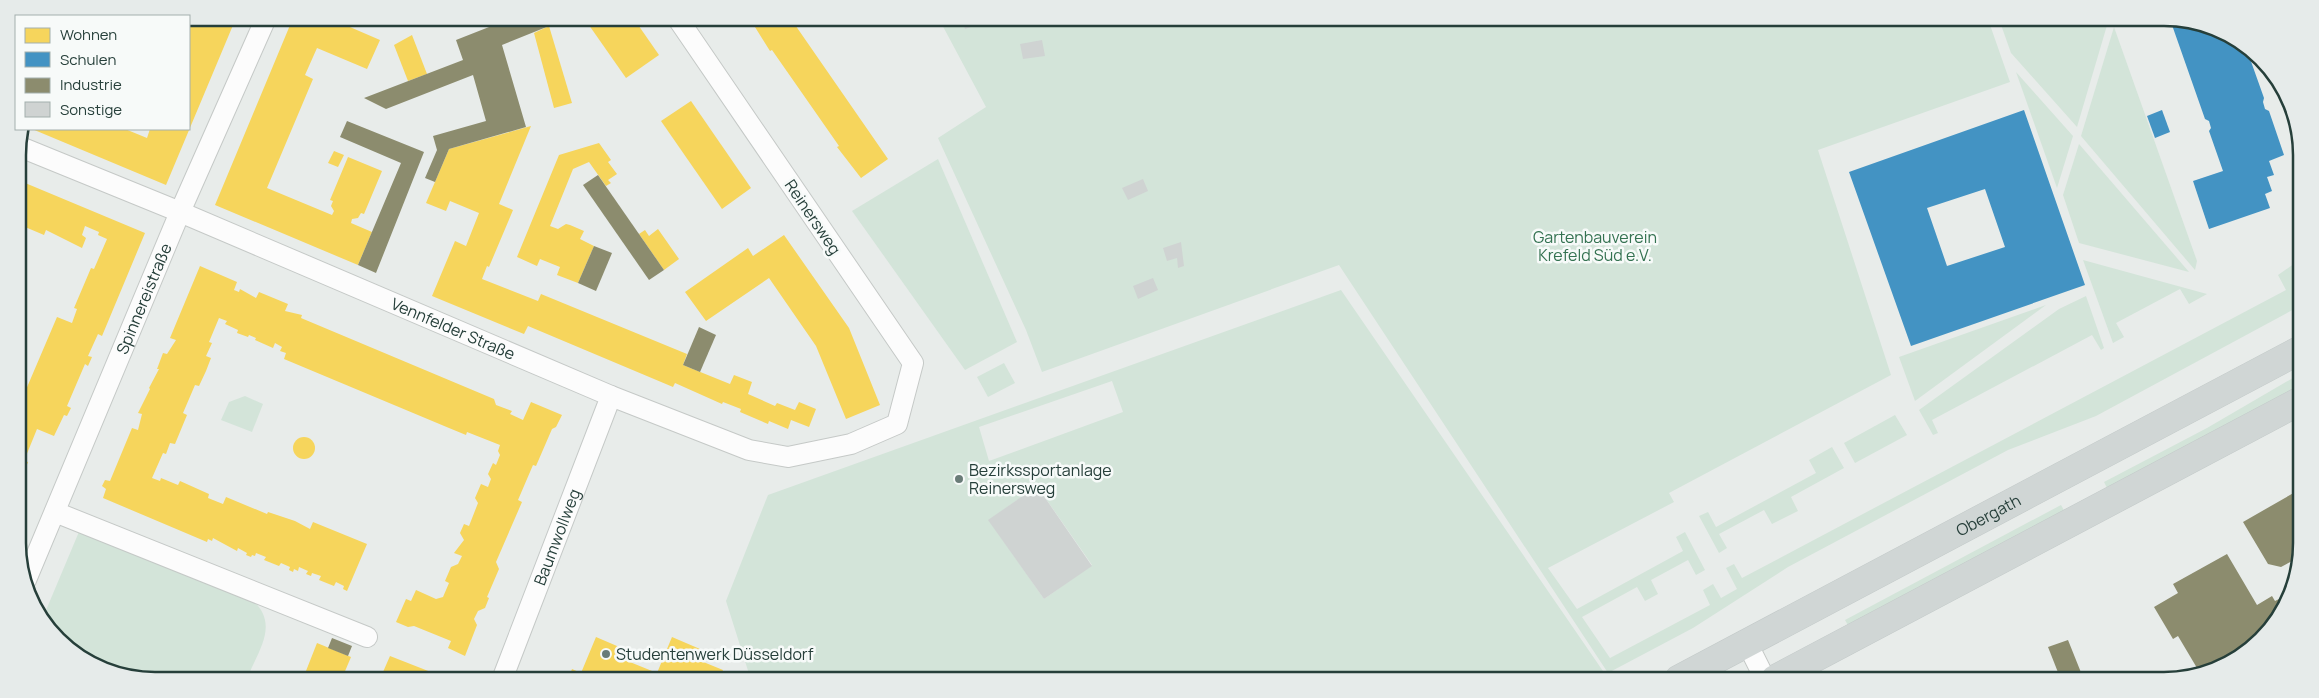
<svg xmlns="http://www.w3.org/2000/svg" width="2319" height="698" font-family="Manrope,sans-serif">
<rect width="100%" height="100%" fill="#e8ecea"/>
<!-- green -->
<g fill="#d3e4d9" fill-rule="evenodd">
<polygon points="939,19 1989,22 2010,82 1818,150 1891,375 1669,493 1674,502 1548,568 1577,609 1683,551 1676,537 1685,532 1705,570 1696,575 1688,560 1651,580 1658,594 1645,601 1637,587 1582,617 1610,658 1710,605 1703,590 1713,584 1721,598 1737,589 1726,568 1734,564 1742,578 2286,290 2278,275 2298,261 2298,307 2096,416 2008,450 1788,567 1693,628 1608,673 1339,265 1042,372 1026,330 938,138 986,107"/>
<polygon points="2000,22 2108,22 2077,127 2011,53"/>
<polygon points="2114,27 2197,261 2195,270 2081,136"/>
<polygon points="2016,72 2073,136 2057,188"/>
<polygon points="2079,144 2189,272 2079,243 2063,195"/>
<polygon points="938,159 1017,342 965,370 852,211"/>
<polygon points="2083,260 2207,294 2189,304 2180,289 2116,323 2124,337 2113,343"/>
<path d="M1341,290L1605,674L1594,679L750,677L726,601L768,495ZM1112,381L1123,412L989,461L979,427ZM1037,486L1092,565L1044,599L989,520Z"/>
<polygon points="2086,296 2104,348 2101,350 2092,335 1932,420 1938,433 1933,435 1919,410 2059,309"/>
<polygon points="2046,305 1915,401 1899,357"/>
<polygon points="1004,363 1015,383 988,397 977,377"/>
<polygon points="2298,375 2298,390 2108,490 2104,482 2207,428"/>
<polygon points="245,396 263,404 252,432 221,420 229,402"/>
<polygon points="1895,415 1907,435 1855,463 1844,443"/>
<polygon points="1832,447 1844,468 1791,497 1798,511 1772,524 1764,510 1719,534 1727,548 1719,553 1699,516 1708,512 1716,527 1816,473 1809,460"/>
<polygon points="2061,505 2065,512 1849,627 1845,620"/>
<path d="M81,527L250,598C280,622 260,648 248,676H120L58,640L44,615Z"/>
</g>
<!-- homes -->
<g fill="#f6d55c">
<polygon points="197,18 236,18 166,185 32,129 125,129 147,138 150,129 189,129 189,25 193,27"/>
<polygon points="293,18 329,18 380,40 367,69 317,48 305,75 313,79 267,188 332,215 334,211 331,206 333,201 330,200 348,157 382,171 364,214 361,213 358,218 352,219 351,223 372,232 358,265 215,205"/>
<polygon points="584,18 634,19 659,55 626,78"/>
<polygon points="750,19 791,19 888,159 861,178 837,147 839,146 772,50 770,51"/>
<polygon points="549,26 572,103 554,108 534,33"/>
<polygon points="412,35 427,74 408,81 394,45"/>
<polygon points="691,101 751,188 722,209 661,121"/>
<polygon points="531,126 499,204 513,210 489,267 487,266 482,279 538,301 541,294 687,354 683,365 730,384 734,375 752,382 748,394 775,406 777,403 795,410 799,402 816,409 809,427 791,420 788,429 769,421 768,424 740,412 741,409 723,402 722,404 675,383 673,387 528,326 524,334 432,296 455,241 466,246 479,213 450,201 446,211 426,203 449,149"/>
<polygon points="599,143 611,160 608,162 617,174 608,180 611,183 606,186 589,162 573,169 550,226 558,229 566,224 570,225 584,231 580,239 594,246 578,283 557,275 560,267 540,259 537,266 517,257 559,155"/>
<polygon points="334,151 344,155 338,167 328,163"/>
<polygon points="18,180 145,233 102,336 98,334 88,356 92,357 88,366 85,364 67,406 71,408 67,416 64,415 54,436 37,429 24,461 28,462 24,472 20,470 19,433 21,434 26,424 19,422 19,406 57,317 72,323 77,309 74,308 91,268 94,269 107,239 98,235 99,232 85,226 82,235 86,238 82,248 46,230 44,235 18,224"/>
<polygon points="658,229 679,259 664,270 639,234 645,230 649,236"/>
<polygon points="784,235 849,328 880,405 846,419 816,346 769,278 706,321 685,292 748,248 753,256"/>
<polygon points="200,266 237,282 234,290 239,292 240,289 256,298 259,292 288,304 285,311 302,315 301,318 494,399 496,405 512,411 510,414 523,420 531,402 562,415 556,427 552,429 536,466 533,465 518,500 522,502 496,562 499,569 487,597 489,598 485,608 478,611 474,619 477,625 465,656 448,648 451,641 414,626 408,627 396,622 406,599 411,601 416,590 436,599 443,597 449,583 445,581 451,567 458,564 462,556 454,553 464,540 460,533 464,524 469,526 478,503 475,498 481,484 488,487 491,479 488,474 493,463 496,465 500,455 498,451 500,445 467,432 466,435 449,428 284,359 286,353 280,351 282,347 275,343 273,348 255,340 256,338 249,335 248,337 237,333 238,330 225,324 227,321 219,318 209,342 212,343 206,356 211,358 206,371 199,386 195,385 183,413 187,415 175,444 170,443 166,454 163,453 152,478 160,481 161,478 178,485 180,481 209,494 208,498 223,504 226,497 267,514 268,512 295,521 310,529 313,522 367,544 347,591 343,589 344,586 336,582 334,586 319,580 321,576 312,573 311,576 306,574 308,571 299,567 298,571 294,569 293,572 289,570 290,567 281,563 279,566 264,560 266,557 256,553 255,556 252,555 251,557 246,555 247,553 238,548 237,551 213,538 212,541 208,539 207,542 103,498 106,489 102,486 105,480 110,481 132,428 138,430 142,414 138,413 150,389 149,388 159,369 157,369 163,353 167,354 176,340 170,338"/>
<circle cx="304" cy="448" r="11"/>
<polygon points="596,637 624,649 620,658 657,673 672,637 700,649 696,659 723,670 720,677 569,677 572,669 581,673"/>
<polygon points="317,643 351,657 343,676 304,676"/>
<polygon points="390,656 441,676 441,677 393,676 383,672"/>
</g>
<!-- schools -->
<g fill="#4393c3" fill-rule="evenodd">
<polygon points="2173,22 2199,22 2248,53 2264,98 2263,102 2265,109 2269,111 2284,155 2269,161 2274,175 2267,177 2272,191 2265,194 2270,208 2209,229 2193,181 2223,171 2209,131 2211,128 2209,121 2205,119 2172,25"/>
<path d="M2024,110L2085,285L1911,346L1849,172ZM1985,189L2005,247L1947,266L1927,208Z"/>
<polygon points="2162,110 2170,132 2155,138 2147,116"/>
</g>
<!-- industry -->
<g fill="#8c8c6e">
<polygon points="512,18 545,18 549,26 502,45 526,127 449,149 435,182 425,178 437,150 433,136 486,121 473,75 386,109 364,98 463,60 456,40"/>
<polygon points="347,121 424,152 376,273 358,265 401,163 340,137"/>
<polygon points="598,175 664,270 649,280 583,185"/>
<polygon points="594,246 612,253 596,291 578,283"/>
<polygon points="699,327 716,335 700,372 683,365"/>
<polygon points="2297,491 2297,564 2294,560 2281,567 2268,564 2243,522"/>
<polygon points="2227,554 2257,605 2272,596 2275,601 2287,595 2254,646 2216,670 2185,677 2197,668 2178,636 2173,639 2154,607 2178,593 2173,584"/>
<polygon points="332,638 352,646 348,656 328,648"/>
<polygon points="2068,640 2084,680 2061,680 2048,647"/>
</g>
<!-- building -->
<g fill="#cfd3d2">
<polygon points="962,19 978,19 980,24 965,29"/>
<polygon points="1042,40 1045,56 1023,59 1020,44"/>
<polygon points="1143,179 1148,191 1128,200 1122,188"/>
<polygon points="1181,242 1184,266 1178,268 1177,258 1167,261 1163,248"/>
<polygon points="1153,278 1158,290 1138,299 1133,286"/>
<polygon points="1037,486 1092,566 1044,599 988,520"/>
</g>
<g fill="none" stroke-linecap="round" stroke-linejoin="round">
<defs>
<g id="minor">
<path id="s1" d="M18,146L180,212L611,396L749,450L788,457L851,444L897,424L913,363L678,19"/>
<polyline points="55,512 367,637"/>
<path id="s2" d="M26,580L180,212L266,18"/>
<polyline points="1747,643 1765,679"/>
<path id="s3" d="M503,677L611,396"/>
</g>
<g id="primary">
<path id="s4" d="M1679,679L2298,351"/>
<polyline points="1775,679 2298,402"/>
</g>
</defs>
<!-- minor casing -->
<use href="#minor" stroke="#c5c9c7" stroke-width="22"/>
<!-- primary casing -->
<use href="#primary" stroke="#c3cac9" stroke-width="29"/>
<!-- minor -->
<use href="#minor" stroke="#fcfcfc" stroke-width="20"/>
<!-- primary -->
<use href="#primary" stroke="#d0d6d5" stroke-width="28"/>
</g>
<!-- markers -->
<g fill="#6a7c78" stroke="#f7faf9" stroke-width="2">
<circle cx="959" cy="479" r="5"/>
<circle cx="606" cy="654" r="5"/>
</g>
<g text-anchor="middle" stroke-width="5" stroke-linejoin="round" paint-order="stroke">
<!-- street labels -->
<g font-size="16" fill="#263f3a" stroke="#f7faf9">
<text transform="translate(813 217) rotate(56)" y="6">Reinersweg</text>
<text dy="6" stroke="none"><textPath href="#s2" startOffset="305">Spinnereistraße</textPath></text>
<text dy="6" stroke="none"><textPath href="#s1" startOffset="472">Vennfelder Straße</textPath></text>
<text dy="6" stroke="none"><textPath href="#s4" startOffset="350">Obergath</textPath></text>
<text dy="6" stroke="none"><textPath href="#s3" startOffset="150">Baumwollweg</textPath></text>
</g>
<!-- park labels -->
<g font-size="16" fill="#347251" stroke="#f7faf9">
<text x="1595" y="243">Gartenbauverein<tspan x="1595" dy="18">Krefeld Süd e.V.</tspan></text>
</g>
<!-- poi labels -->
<g font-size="16" fill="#263f3a" stroke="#f7faf9" text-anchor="start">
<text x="969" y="476">Bezirkssportanlage<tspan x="969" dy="18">Reinersweg</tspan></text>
<text x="616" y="660">Studentenwerk Düsseldorf</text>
</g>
</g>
<!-- crop -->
<path d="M0 0H2319V698H0ZM155 26H2164A129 129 0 0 1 2293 155V543A129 129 0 0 1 2164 672H155A129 129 0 0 1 26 543V155A129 129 0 0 1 155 26Z" fill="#e6ebea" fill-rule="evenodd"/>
<path fill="none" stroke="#263f3a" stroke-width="2.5" d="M155 26H2164A129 129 0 0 1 2293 155V543A129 129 0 0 1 2164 672H155A129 129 0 0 1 26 543V155A129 129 0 0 1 155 26Z"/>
<!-- legend -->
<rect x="15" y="15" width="175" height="115" fill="#f7faf9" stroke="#a3afad"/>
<rect x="25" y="28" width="25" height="15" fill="#f6d55c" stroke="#a3afad"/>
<text x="60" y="40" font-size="15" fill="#263f3a">Wohnen</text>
<rect x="25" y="52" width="25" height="15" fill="#4393c3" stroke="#a3afad"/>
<text x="60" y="65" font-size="15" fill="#263f3a">Schulen</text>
<rect x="25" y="78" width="25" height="15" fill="#8c8c6e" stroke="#a3afad"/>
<text x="60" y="90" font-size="15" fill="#263f3a">Industrie</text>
<rect x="25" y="102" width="25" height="15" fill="#cfd3d2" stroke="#a3afad"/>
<text x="60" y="115" font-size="15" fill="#263f3a">Sonstige</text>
</svg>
